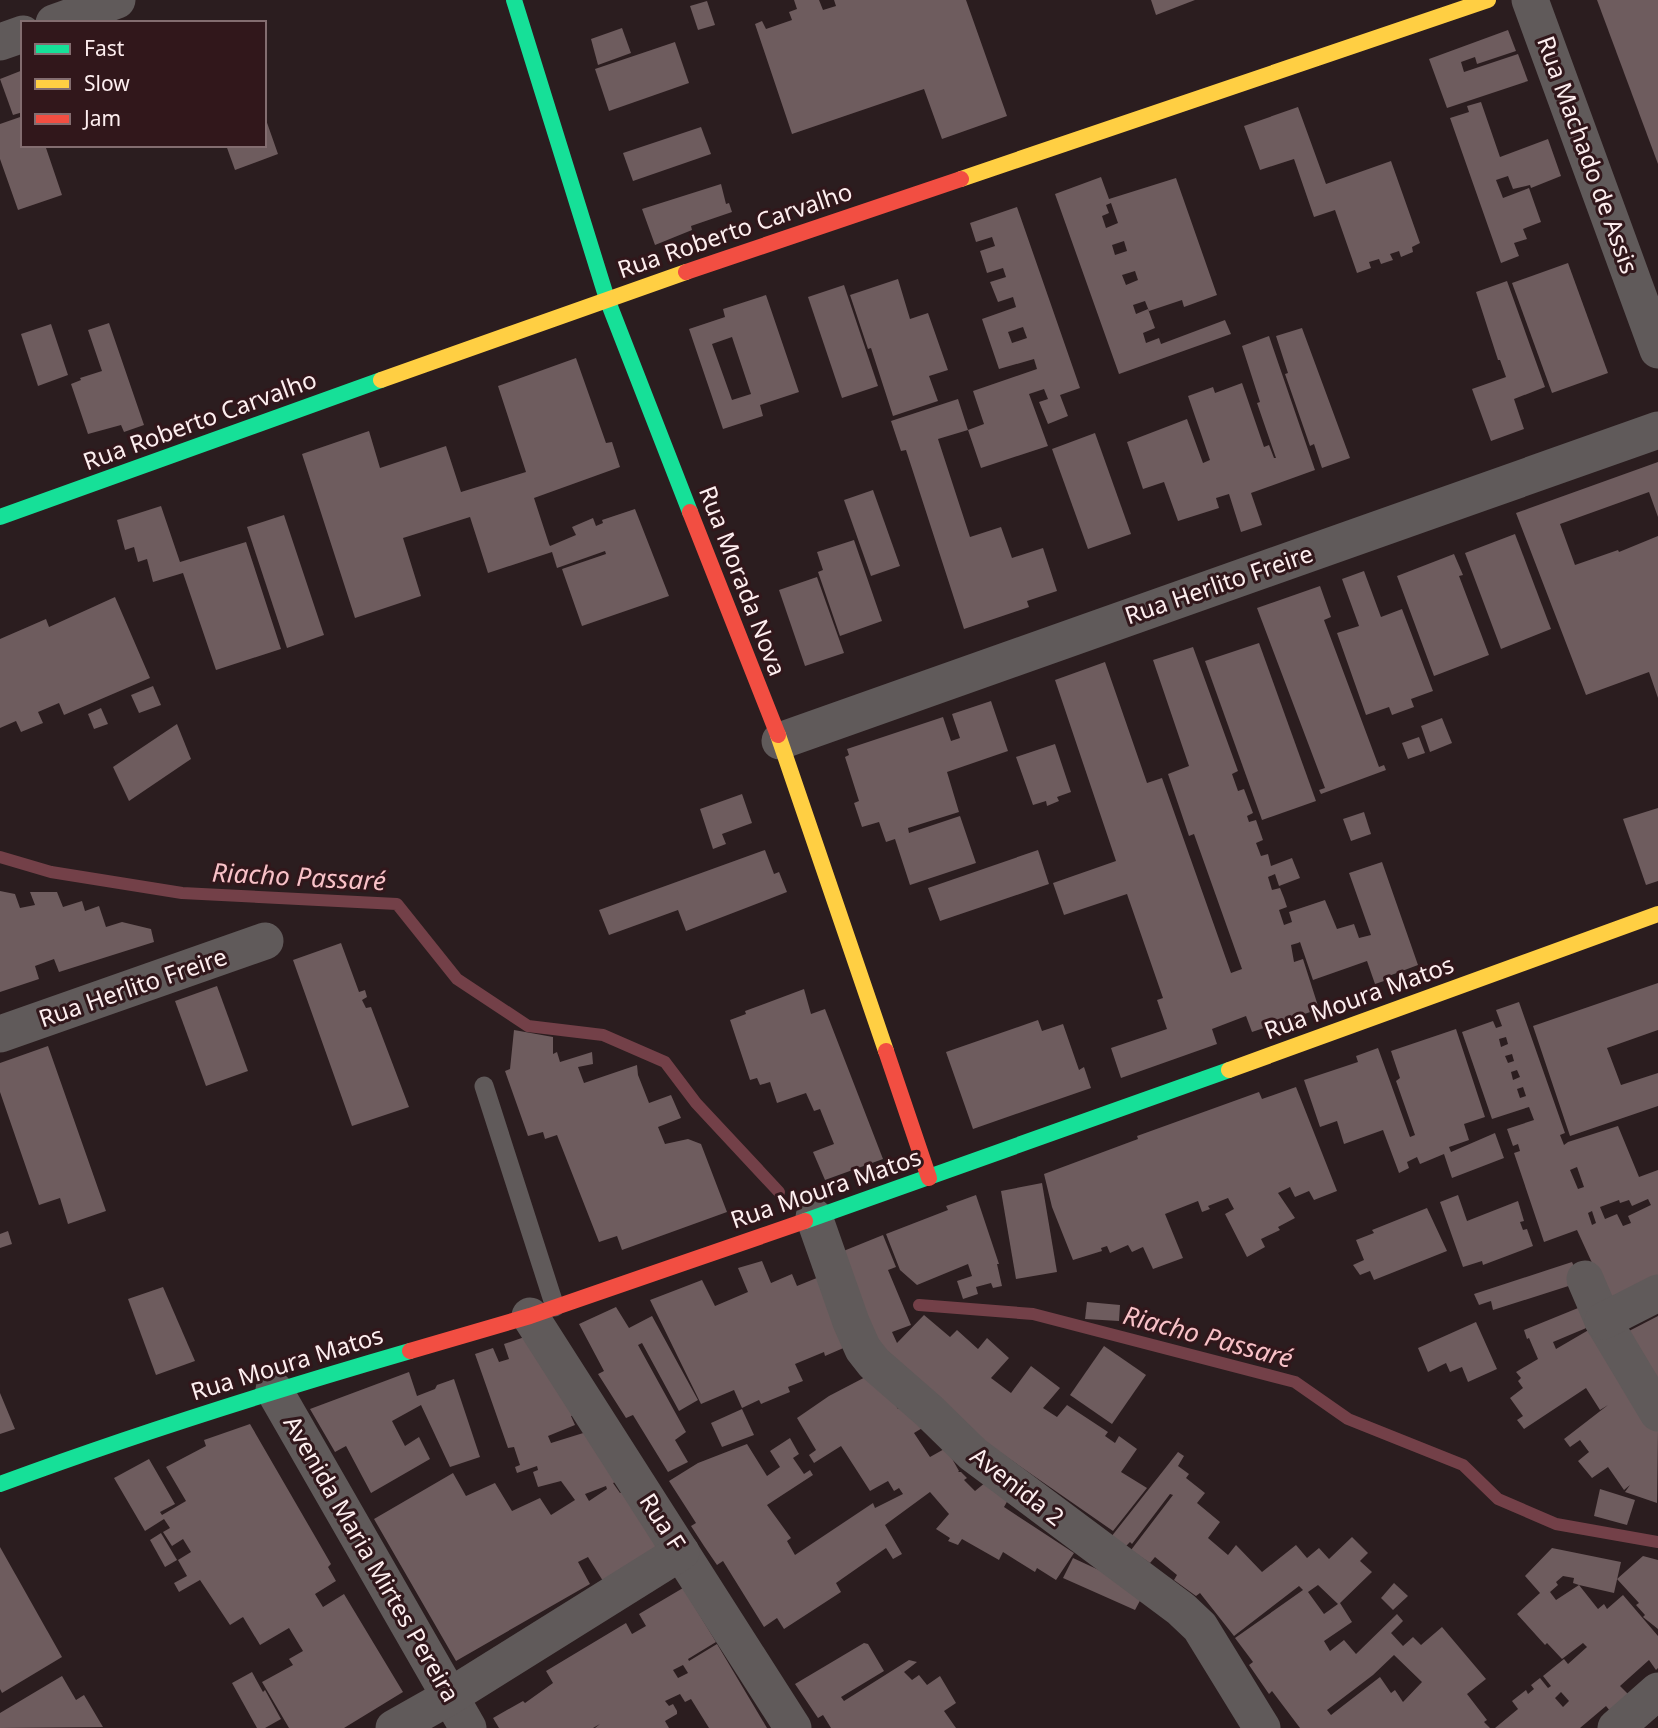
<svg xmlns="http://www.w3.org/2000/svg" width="1658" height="1728" font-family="'Noto Sans',sans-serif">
<rect width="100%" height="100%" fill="#2b1d1f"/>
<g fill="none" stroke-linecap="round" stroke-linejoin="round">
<!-- stream -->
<g stroke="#734048" stroke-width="12">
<polyline points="0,857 51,872 182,893 397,904 457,979 528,1026 603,1035 665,1062 696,1103 779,1192"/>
<polyline points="919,1305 1033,1314 1295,1382 1348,1419 1463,1465 1498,1499 1556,1524 1658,1542"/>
</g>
</g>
<!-- building -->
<g fill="#6e5c5e" fill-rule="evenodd">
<polygon points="794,0 819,0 823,10 836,6 834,0 966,0 1007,116 942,139 924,89 792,134 755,24 762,21 766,29 792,20 789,12 797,9"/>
<polygon points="1151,0 1195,0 1156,15"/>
<polygon points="1597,0 1658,0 1658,164"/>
<polygon points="707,1 715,25 698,30 690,6"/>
<polygon points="622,28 631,53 598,65 591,39"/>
<polygon points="1508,30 1516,51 1477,64 1475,57 1461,62 1464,72 1518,54 1528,81 1447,108 1429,59"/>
<polygon points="675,42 689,83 609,111 595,69"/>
<polygon points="23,70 23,112 13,115 0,79"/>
<polygon points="1481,102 1500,157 1548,139 1561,176 1531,188 1530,185 1513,189 1508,176 1496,180 1503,198 1529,188 1541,222 1523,229 1527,239 1514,243 1519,256 1501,263 1450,118 1469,112 1467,106"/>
<polygon points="1298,107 1326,184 1391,161 1420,243 1412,247 1413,252 1401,257 1399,251 1390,254 1393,260 1381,264 1379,259 1369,262 1371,268 1357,273 1335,210 1314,217 1294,159 1260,170 1244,126"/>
<polygon points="23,116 23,145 45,145 62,195 18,210 0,159 0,124"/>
<polygon points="265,117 278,154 235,170 226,145 264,145"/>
<polygon points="701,127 711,154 633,181 623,153"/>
<path d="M1101,177L1109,199L1176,178L1217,295L1184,307L1182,300L1149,311L1145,301L1133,305L1136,314L1148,309L1155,328L1143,333L1146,343L1159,338L1161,344L1225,320L1231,334L1119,374L1055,194ZM1111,203L1118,223L1106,228L1102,216L1109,213L1106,205ZM1124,241L1127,251L1115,255L1112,245ZM1135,271L1138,280L1126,285L1122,275Z"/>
<polygon points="721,184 726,204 729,203 732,212 691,226 692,230 655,245 642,209"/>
<path d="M1017,207L1080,388L1060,395L1068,416L1048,424L1039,402L1048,399L1044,389L1029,394L1048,446L981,468L968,430L984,424L973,391L1037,369L1034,359L999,369L982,319L1016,307L1013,297L998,302L990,282L1006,277L1003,268L987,273L980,251L995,246L992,237L976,242L970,223ZM1023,327L1027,338L1012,343L1008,332Z"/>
<polygon points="1568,263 1608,373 1552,393 1512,283"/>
<polygon points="898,279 910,319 928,313 948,370 929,376 938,401 893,416 871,348 868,349 850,295"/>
<polygon points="1507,281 1545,387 1514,399 1524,429 1491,441 1472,389 1506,377 1500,360 1498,360 1476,292"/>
<polygon points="844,285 878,386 842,398 808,297"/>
<path d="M766,295L799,392L760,405L763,416L723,429L689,329L725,317L723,309ZM732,337L751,394L732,400L712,344Z"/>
<polygon points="109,323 144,425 124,432 121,425 88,434 71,384 81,380 80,378 102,371 88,330"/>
<polygon points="51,324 68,375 38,386 21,334"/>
<polygon points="1302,328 1350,458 1322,468 1314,444 1310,446 1285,374 1288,373 1276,336"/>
<polygon points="1269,336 1315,470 1251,493 1262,525 1241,532 1229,494 1216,498 1219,508 1178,521 1164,482 1143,489 1127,442 1187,419 1203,463 1210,460 1188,396 1213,387 1215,393 1242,383 1264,447 1269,445 1274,458 1276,458 1257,403 1260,402 1242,346"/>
<polygon points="576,358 606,443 612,442 620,467 534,498 549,544 550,546 576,535 572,527 593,518 596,526 603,523 602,520 635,509 669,596 582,626 562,569 606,554 605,551 557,568 552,552 488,573 470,517 403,538 421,596 355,618 302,454 369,431 380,468 446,446 461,492 526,472 498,386"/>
<polygon points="958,399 968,430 938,439 970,537 1001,527 1012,558 1043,548 1057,591 1027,601 1029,607 964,629 906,450 901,451 891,421"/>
<polygon points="1095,433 1131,534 1088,549 1052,449"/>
<polygon points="1658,462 1658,517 1649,492 1560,524 1575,565 1618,550 1619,552 1658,536 1658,698 1649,672 1586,695 1516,513"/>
<polygon points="873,490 900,566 871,576 844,500"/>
<polygon points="161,506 180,562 246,542 281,649 216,670 183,573 153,582 147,559 138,562 134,547 125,550 117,520"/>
<polygon points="284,515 324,635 287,648 247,527"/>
<polygon points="1515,534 1551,629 1501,649 1465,553"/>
<polygon points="854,540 882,621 840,636 818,572 823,570 817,552"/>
<polygon points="1454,554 1463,575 1459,576 1489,655 1434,676 1397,576"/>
<polygon points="1364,571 1381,617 1402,609 1433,691 1411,699 1414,707 1392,715 1389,707 1366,715 1337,633 1359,626 1342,579"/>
<polygon points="817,577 844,653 805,666 779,590"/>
<polygon points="1320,586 1331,617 1324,620 1379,767 1384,765 1386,770 1321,794 1319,790 1325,788 1257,608"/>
<polygon points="115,597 150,678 64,715 59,703 38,712 43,723 21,732 16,721 0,728 0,639 46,619 49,627"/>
<polygon points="1259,643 1316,801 1262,820 1205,661"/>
<polygon points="1193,647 1238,771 1232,774 1238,791 1244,789 1253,813 1247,816 1249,822 1256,820 1263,840 1256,843 1261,856 1268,854 1271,866 1292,858 1300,878 1279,886 1275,874 1268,877 1272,890 1280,888 1284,898 1287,907 1279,910 1284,925 1292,922 1289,912 1325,900 1337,929 1354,924 1359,938 1371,935 1349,873 1382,862 1418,965 1386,977 1387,980 1375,984 1367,961 1313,980 1300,942 1298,943 1291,945 1294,962 1303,959 1319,1009 1252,1032 1246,1016 1212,1029 1217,1044 1121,1078 1111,1048 1167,1029 1157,1000 1163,998 1127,894 1064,915 1053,883 1116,861 1055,680 1105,662 1147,783 1162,778 1231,973 1242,969 1194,834 1189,836 1168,774 1189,766 1153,660"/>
<polygon points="153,686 161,705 139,713 131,695"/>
<polygon points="991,701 1008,751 947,772 959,812 908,828 909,833 960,816 976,863 910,885 895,839 886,842 879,822 862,827 854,803 859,801 845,757 849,755 847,749 943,717 951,741 960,738 952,714"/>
<polygon points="101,708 108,724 94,729 88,714"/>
<polygon points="1442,718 1452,743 1430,752 1421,726"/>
<polygon points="177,724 191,759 129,801 113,767"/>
<polygon points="1419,737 1425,753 1408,759 1402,743"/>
<polygon points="1055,744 1071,792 1057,797 1059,801 1047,806 1046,801 1033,805 1016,757"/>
<polygon points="742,794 752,823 722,834 726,844 713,849 700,809"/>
<polygon points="1658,808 1658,881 1646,885 1623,819"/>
<polygon points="1364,812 1371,834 1351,841 1343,819"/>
<polygon points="765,850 774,874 779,872 787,892 686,931 678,910 609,935 599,910"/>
<polygon points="1038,850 1049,884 940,921 928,888"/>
<polygon points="0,891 15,894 20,908 35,905 30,892 57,892 63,907 82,901 85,911 99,906 106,927 122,922 151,929 154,942 59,972 54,959 35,966 39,979 0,992"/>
<polygon points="341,943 359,992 365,990 367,997 362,1000 366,1008 371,1007 409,1107 352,1126 293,960"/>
<polygon points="1658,983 1658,1030 1607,1048 1621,1085 1658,1073 1658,1106 1570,1136 1533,1026"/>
<polygon points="217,986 248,1071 206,1086 175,1001"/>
<polygon points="804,989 811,1014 825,1009 883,1159 825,1180 813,1152 834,1144 820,1109 814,1111 806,1093 777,1103 770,1082 760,1085 757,1078 750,1080 730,1020 746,1014 745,1011"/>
<path d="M1519,1002L1565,1133L1560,1135L1564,1145L1568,1142L1618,1126L1639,1177L1658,1170V1278L1609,1300L1577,1230L1544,1242L1514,1153L1520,1151L1518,1144L1513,1146L1507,1129L1534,1120L1529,1107L1492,1119L1462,1032L1493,1021L1496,1028L1502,1026L1496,1010ZM1506,1037L1508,1044L1501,1047L1499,1039ZM1512,1054L1514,1061L1508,1063L1505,1056ZM1517,1070L1520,1077L1513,1080L1511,1072ZM1523,1087L1526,1096L1520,1098L1517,1089ZM1577,1167L1584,1187L1578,1189L1570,1170ZM1648,1199L1651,1205L1628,1216L1631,1223L1623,1226L1617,1214L1605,1219L1600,1207L1619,1200L1620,1203L1629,1200L1632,1206ZM1592,1211L1596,1223L1592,1225L1588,1213Z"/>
<polygon points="1038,1020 1042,1031 1063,1024 1079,1070 1084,1067 1091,1088 973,1129 946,1052"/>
<polygon points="1456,1029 1485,1117 1464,1124 1469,1140 1449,1147 1451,1152 1495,1133 1504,1158 1452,1178 1444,1154 1420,1164 1417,1157 1407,1162 1409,1168 1399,1173 1383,1130 1344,1144 1337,1121 1320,1127 1304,1080 1358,1062 1356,1056 1378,1048 1410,1137 1415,1135 1396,1081 1400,1078 1391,1051"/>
<polygon points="514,1030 553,1037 553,1054 557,1052 560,1062 592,1052 593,1064 578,1067 584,1083 637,1065 638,1075 649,1103 671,1095 681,1118 658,1127 665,1144 688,1139 701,1144 727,1212 622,1250 617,1236 599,1242 557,1135 545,1139 543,1132 528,1136 505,1071 510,1069"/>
<polygon points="48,1046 106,1211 68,1224 60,1198 39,1205 0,1092 0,1063"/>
<polygon points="1296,1087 1337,1191 1314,1200 1309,1191 1295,1197 1290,1187 1278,1193 1295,1218 1278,1227 1280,1230 1261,1239 1265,1247 1247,1257 1225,1214 1234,1209 1228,1198 1208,1206 1210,1209 1202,1212 1198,1201 1165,1214 1183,1258 1153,1269 1143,1247 1132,1252 1128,1245 1110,1253 1107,1246 1101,1248 1102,1251 1073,1260 1052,1207 1044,1174 1138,1139 1137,1136 1259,1092 1262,1099"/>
<polygon points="1042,1183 1057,1272 1016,1279 1001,1191"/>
<polygon points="976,1195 999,1264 997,1264 1002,1286 993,1288 991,1283 976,1287 978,1294 963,1299 957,1281 972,1276 968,1264 917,1285 900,1270 886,1234 948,1210 946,1206"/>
<polygon points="1458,1195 1467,1221 1518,1201 1524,1221 1520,1222 1523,1230 1527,1229 1533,1246 1483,1265 1482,1261 1463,1267 1440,1202"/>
<polygon points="1427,1208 1447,1251 1374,1280 1370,1271 1360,1275 1353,1265 1364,1260 1356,1240 1374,1233 1372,1230"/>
<polygon points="8,1231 12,1244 0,1248 0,1234"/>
<polygon points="883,1235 896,1267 888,1270 911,1325 892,1332 897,1343 924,1315 950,1337 957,1330 978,1349 987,1338 1009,1358 991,1378 1011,1393 1031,1366 1060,1388 1043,1408 1057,1417 1067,1405 1108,1432 1105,1436 1115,1443 1119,1436 1137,1449 1121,1472 1147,1488 1113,1531 978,1437 883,1358 841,1252"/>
<polygon points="762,1261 771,1283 792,1274 797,1286 829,1273 855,1343 825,1356 824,1352 795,1364 803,1381 788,1387 790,1392 761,1404 759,1400 742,1408 734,1390 701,1404 650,1300 702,1280 715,1306 748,1292 738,1268"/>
<polygon points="1572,1262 1581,1282 1493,1310 1491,1301 1479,1305 1474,1294"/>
<polygon points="163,1287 195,1361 156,1375 128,1299"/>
<polygon points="1087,1302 1120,1305 1119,1321 1085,1319"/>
<polygon points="1583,1306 1591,1326 1553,1342 1556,1349 1592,1328 1658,1430 1657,1503 1625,1492 1630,1485 1624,1490 1608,1467 1592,1478 1578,1461 1589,1452 1580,1440 1570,1447 1564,1439 1608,1405 1600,1410 1586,1388 1524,1429 1517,1420 1523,1416 1510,1398 1523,1388 1518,1381 1521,1378 1516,1372 1538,1359 1529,1338 1527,1339 1524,1330"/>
<polygon points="616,1307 629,1328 652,1316 698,1400 679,1411 642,1343 638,1345 686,1432 675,1440 688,1462 668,1472 633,1415 626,1418 598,1374 604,1371 579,1324"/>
<polygon points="1658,1316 1658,1382 1629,1331"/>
<polygon points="1476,1322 1497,1369 1468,1382 1462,1367 1450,1372 1446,1363 1428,1372 1418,1348"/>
<path d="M539,1332L580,1413L571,1416L575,1425L548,1436L551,1443L593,1430L619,1481L613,1483L620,1493L626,1490L660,1549L603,1581L588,1557L578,1562L590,1584L456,1661L374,1519L453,1473L466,1496L495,1483L512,1511L540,1498L551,1515L575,1500L561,1481L538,1487L533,1472L538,1470L537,1466L517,1473L515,1467L520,1465L514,1447L508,1448L475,1354L493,1348L499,1362L509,1359L504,1344ZM606,1486L607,1489L589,1501L585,1494Z"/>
<polygon points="1104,1346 1146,1375 1112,1424 1070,1395"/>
<polygon points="409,1372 417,1396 435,1389 437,1385 454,1379 480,1457 450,1467 421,1405 392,1421 405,1446 419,1437 430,1459 371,1493 346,1446 335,1452 310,1409"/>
<polygon points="875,1372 898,1409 904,1405 924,1427 914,1433 930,1457 946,1448 959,1471 958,1472 961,1472 967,1478 964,1480 975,1491 986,1482 1008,1500 1004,1507 1074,1553 1056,1580 1037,1568 1035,1572 1003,1552 999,1560 962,1539 958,1545 948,1541 950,1538 936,1529 949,1514 930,1492 885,1525 902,1554 893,1559 886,1548 836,1583 841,1592 784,1629 777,1618 764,1627 723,1561 717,1565 704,1546 691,1526 696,1523 669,1481 698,1463 747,1444 767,1476 780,1467 770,1451 790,1438 799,1454 793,1458 804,1474 810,1470 813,1475 767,1505 791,1538 787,1541 795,1555 873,1503 875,1508 903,1494 899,1488 894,1491 888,1481 870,1491 841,1446 814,1463 809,1455 816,1450 797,1418 829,1396"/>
<polygon points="0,1393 15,1429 0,1434"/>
<polygon points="742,1409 754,1435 722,1447 711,1423"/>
<polygon points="250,1424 331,1564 328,1567 336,1581 315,1594 323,1607 344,1594 403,1692 344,1728 289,1728 262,1682 293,1665 289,1659 303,1651 289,1628 260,1645 243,1617 230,1625 200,1580 179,1592 174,1583 187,1576 178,1560 191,1552 183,1539 172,1546 163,1532 170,1528 164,1519 145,1531 114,1478 149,1459 175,1504 160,1512 162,1515 186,1501 166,1467 206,1446 204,1440"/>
<path d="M1178,1452L1184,1456L1178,1466L1189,1474L1186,1478L1205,1493L1197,1503L1220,1522L1208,1538L1228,1555L1236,1545L1262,1572L1296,1545L1307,1558L1319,1548L1329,1559L1352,1537L1368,1553L1360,1561L1372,1572L1340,1603L1352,1622L1324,1641L1330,1651L1344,1640L1356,1654L1397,1614L1403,1621L1391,1633L1403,1646L1413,1637L1421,1645L1442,1627L1486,1679L1467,1694L1487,1720L1484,1722L1490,1728H1300L1272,1691L1269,1694L1249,1665L1253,1662L1235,1638L1303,1590L1299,1586L1234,1636L1200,1593L1196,1596L1174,1580L1177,1575L1155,1557L1150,1563L1131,1550L1173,1495L1170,1494L1132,1544L1130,1542L1125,1547L1111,1537ZM1318,1585L1338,1604L1324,1614L1308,1592ZM1394,1655L1422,1682L1403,1702L1395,1690L1391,1693L1380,1677L1331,1715L1327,1710L1373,1675Z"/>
<polygon points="1600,1489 1635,1500 1627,1525 1594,1516"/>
<polygon points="161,1533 177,1560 165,1567 150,1540"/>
<polygon points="0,1547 62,1657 2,1693 0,1689"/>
<path d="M1552,1548L1621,1562L1614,1593L1579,1585L1598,1609L1604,1604L1607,1609L1623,1595L1658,1636V1668L1656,1670L1649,1660L1620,1686L1628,1694L1610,1711L1606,1706L1580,1728H1495L1518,1709L1512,1701L1526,1690L1528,1694L1534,1689L1531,1685L1540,1678L1548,1688L1551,1686L1543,1676L1564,1659L1568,1664L1587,1647L1583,1643L1562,1659L1547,1643L1545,1645L1517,1614L1540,1593L1525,1576ZM1563,1576L1574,1578L1573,1583L1579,1585L1556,1600L1550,1592L1558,1585L1556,1582ZM1561,1692L1569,1701L1563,1707L1555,1698Z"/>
<polygon points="1643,1556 1658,1560 1658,1629 1643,1617 1645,1615 1636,1605 1639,1603 1617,1579"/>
<polygon points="1073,1558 1127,1583 1143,1595 1135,1610 1063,1578"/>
<polygon points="1394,1583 1408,1596 1393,1610 1381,1598"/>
<path d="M683,1588L716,1642L688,1659L689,1661L717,1644L767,1728H709L691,1699L685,1702L680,1694L665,1701L669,1706L673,1704L677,1711V1714L665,1721L669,1728H595L600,1724L593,1728H499L493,1718L523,1701L525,1703L553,1683L546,1671L626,1623L632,1634L646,1626L639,1614ZM683,1665L688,1673L678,1678L673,1670Z"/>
<polygon points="864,1643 868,1644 884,1671 841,1697 844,1701 909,1660 917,1662 904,1672 912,1680 919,1675 927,1685 940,1676 956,1703 944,1711 956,1728 831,1728 823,1715 818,1718 795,1684"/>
<polygon points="252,1672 263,1692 265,1690 281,1719 265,1728 257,1728 232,1683"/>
<polygon points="62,1676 76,1700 84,1695 103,1727 0,1728 0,1713"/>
</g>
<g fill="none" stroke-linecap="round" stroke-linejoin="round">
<!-- lane -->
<polyline stroke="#605a5a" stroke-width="19" points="484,1086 555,1307"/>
<!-- street -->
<g stroke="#605a5a" stroke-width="37">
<polyline points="1530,0 1658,350"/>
<polyline points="54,23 117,0"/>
<polyline points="0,42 23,34"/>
<polyline points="780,741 1658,430"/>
<polyline points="0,1034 265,941"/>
<polyline points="814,1217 851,1322 863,1349 874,1363 929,1411 973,1454 1181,1609 1200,1627 1262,1728"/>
<polyline points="1585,1279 1603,1321 1658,1413"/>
<polyline points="530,1316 793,1728"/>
<polyline points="1603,1321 1658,1293"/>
<polyline points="274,1390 468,1728"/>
<polyline points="394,1728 449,1697 681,1552"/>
<polyline points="1616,1728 1658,1691"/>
</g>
<!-- fast -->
<g stroke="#16e098" stroke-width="16">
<polyline points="514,0 607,299 690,512"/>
<polyline points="0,517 381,380"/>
<polyline points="805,1221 1229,1070"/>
<path d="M0,1484C135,1434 272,1391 410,1351"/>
</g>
<!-- slow -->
<g stroke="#ffcf43" stroke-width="16">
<polyline points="961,179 1488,0"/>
<polyline points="381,380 686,272"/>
<polyline points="778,735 886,1051"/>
<polyline points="1229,1070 1658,914"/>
</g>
<!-- jam -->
<g stroke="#f24e42" stroke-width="16">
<polyline points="686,272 961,179"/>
<polyline points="690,512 778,735"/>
<polyline points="886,1051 929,1178"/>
<polyline points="410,1351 530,1316 805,1221"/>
</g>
</g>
<g text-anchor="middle" stroke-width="6" stroke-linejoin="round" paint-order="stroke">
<!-- street labels -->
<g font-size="24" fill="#fdeeef" stroke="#31171b">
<text transform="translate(1587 155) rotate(70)" y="8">Rua Machado de Assis</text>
<text transform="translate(735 231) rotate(-19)" y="8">Rua Roberto Carvalho</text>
<text transform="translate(200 421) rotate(-20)" y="8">Rua Roberto Carvalho</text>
<text transform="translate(742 581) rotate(69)" y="8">Rua Morada Nova</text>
<text transform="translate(1219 585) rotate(-19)" y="8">Rua Herlito Freire</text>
<text transform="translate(133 988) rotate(-19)" y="8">Rua Herlito Freire</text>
<text transform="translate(1359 998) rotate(-20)" y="8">Rua Moura Matos</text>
<text transform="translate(826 1189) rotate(-19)" y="8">Rua Moura Matos</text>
<text transform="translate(287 1364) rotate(-17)" y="8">Rua Moura Matos</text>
<text transform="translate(1017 1487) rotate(38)" y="8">Avenida 2</text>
<text transform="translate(662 1522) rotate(57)" y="8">Rua F</text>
<text transform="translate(371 1559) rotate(60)" y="8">Avenida Maria Mirtes Pereira</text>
</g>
<!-- water labels -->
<g font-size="26" font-style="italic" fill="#f8c1c7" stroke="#31171b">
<text transform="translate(299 877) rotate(3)" y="9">Riacho Passaré</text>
<text transform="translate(1208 1337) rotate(15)" y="9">Riacho Passaré</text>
</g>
</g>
<!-- legend -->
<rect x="21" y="21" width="245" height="126" fill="#31171b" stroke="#836d70" stroke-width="2"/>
<rect x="35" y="44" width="35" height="10" fill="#16e098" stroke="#836d70" stroke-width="2"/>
<text x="84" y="56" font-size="21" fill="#fdeeef">Fast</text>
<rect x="35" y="79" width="35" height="10" fill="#ffcf43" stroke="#836d70" stroke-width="2"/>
<text x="84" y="91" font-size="21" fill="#fdeeef">Slow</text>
<rect x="35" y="114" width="35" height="10" fill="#f24e42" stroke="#836d70" stroke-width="2"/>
<text x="84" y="126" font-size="21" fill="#fdeeef">Jam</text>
</svg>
